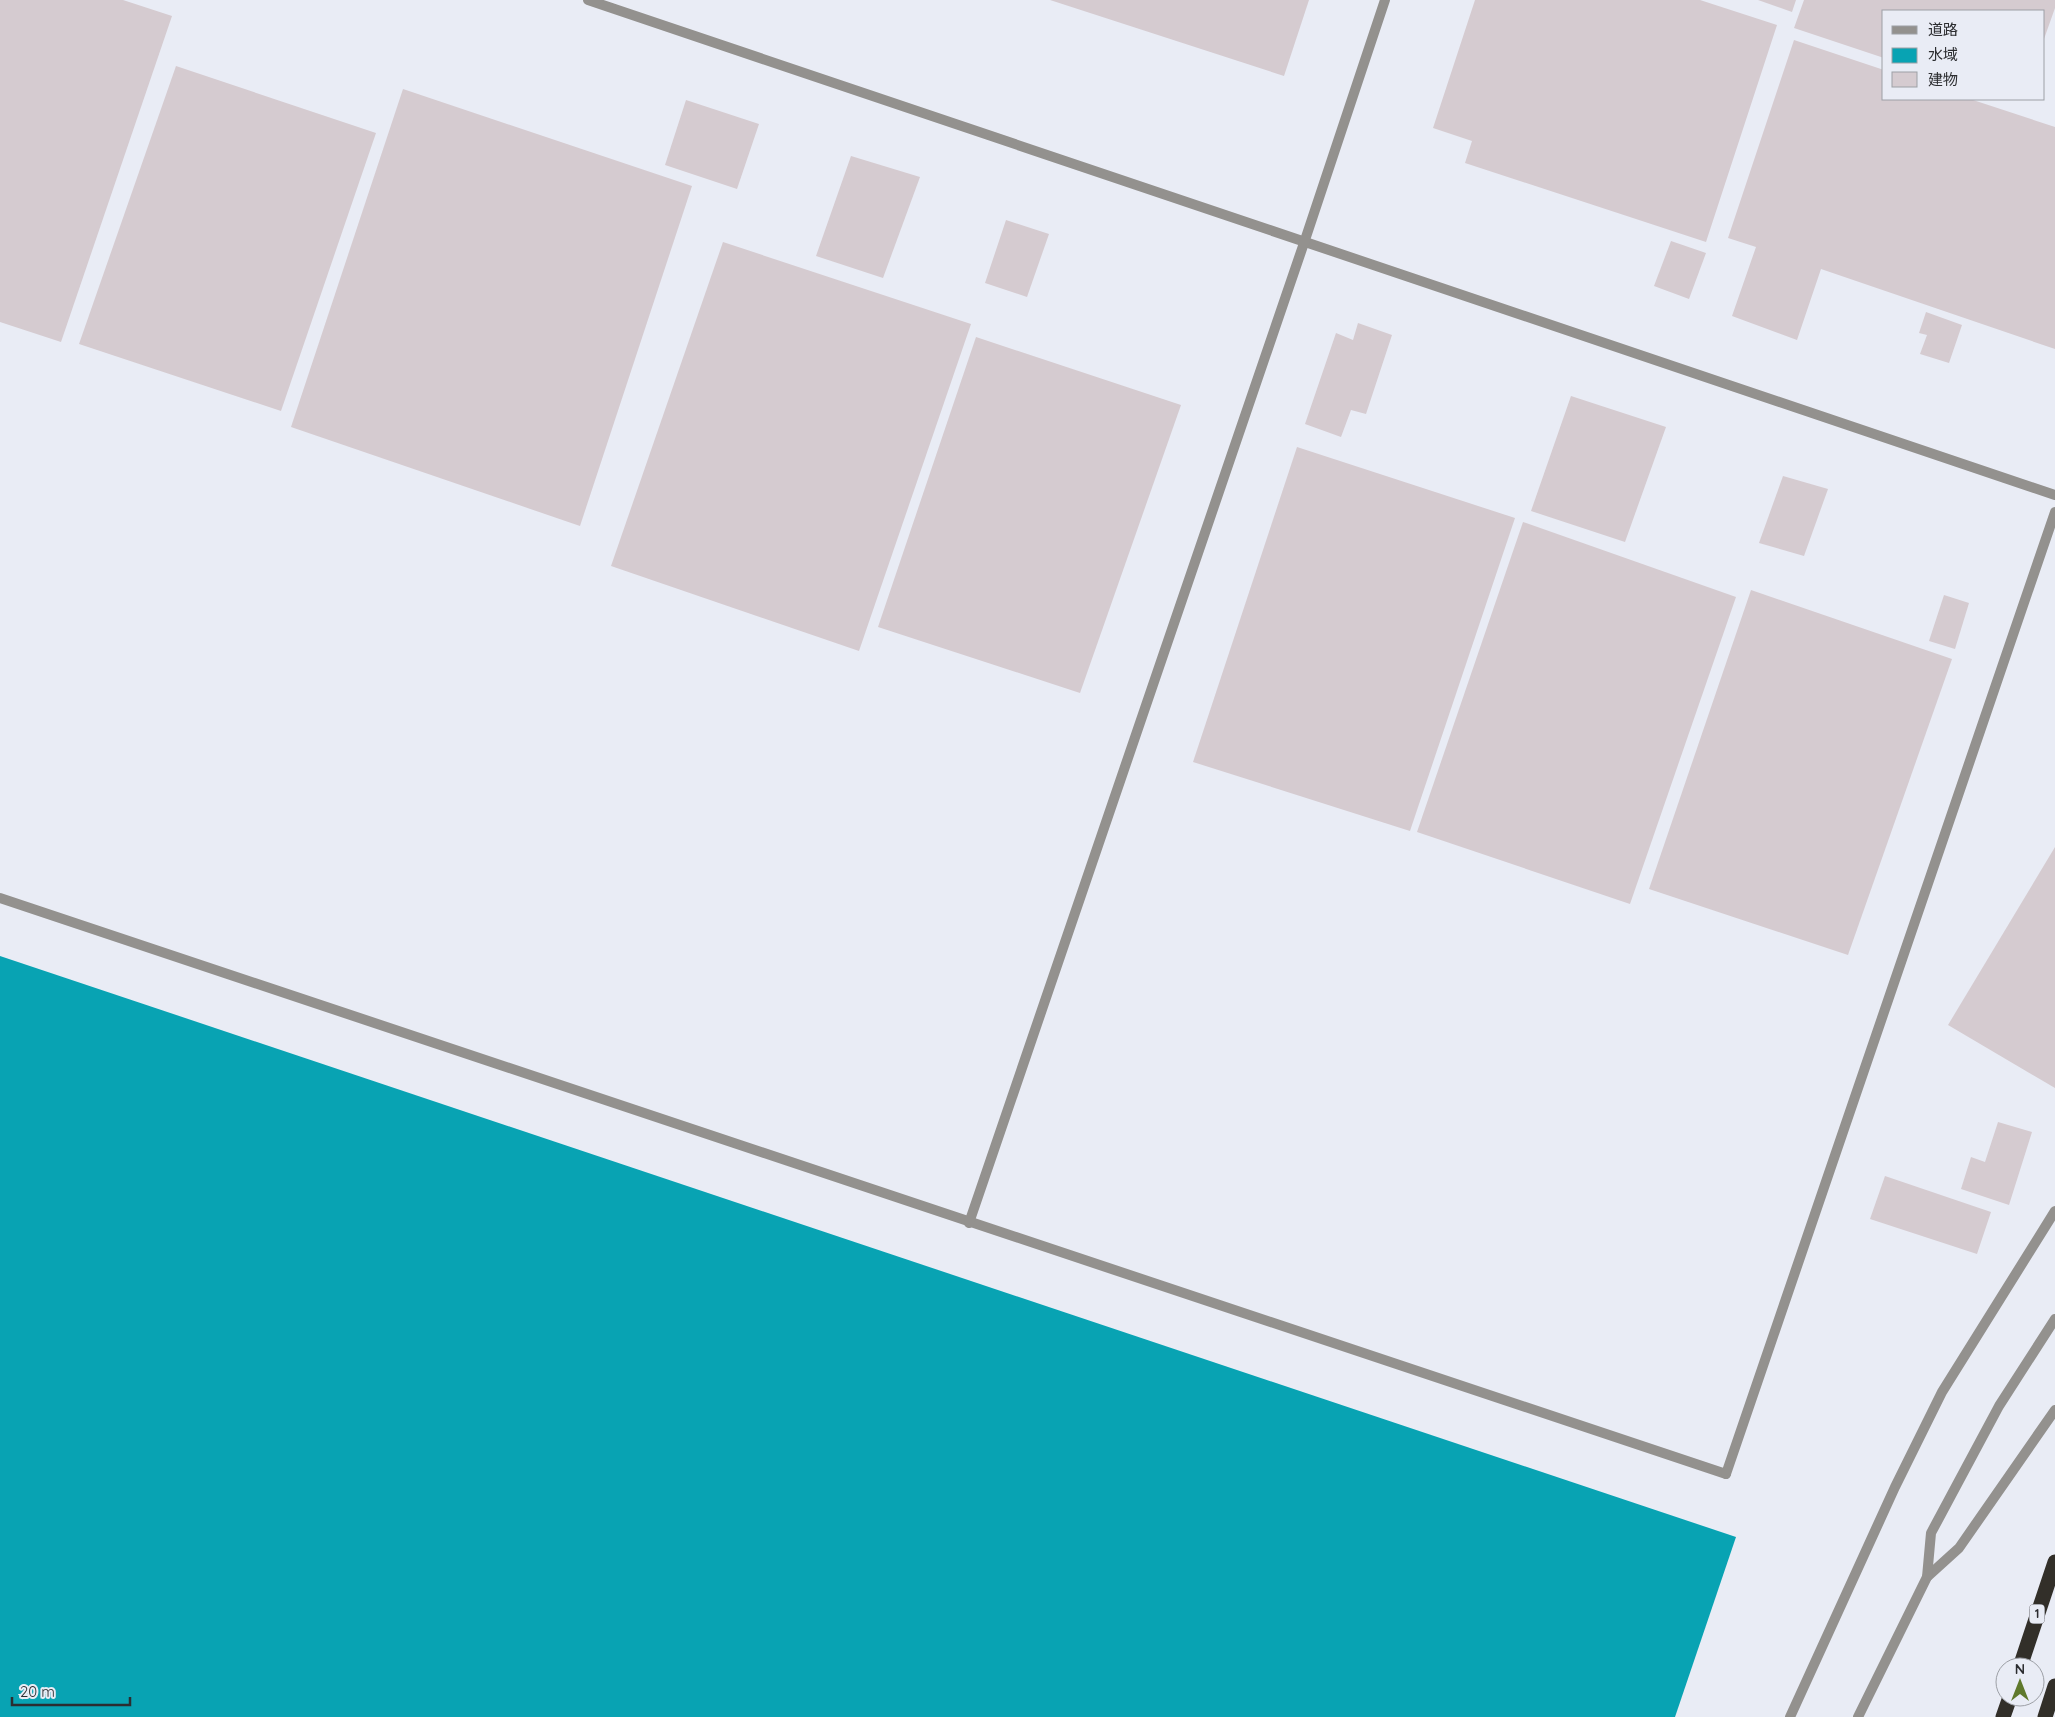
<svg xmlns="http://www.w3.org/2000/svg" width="2055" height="1717" font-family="Quicksand,'Noto Sans JP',sans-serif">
<rect width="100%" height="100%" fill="#e9ecf5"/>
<!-- water -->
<polygon fill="#08a3b3" points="0,956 1736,1537 1675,1717 0,1717"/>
<!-- building -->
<g fill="#d5cbd0">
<polygon points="0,0 123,0 172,16 61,342 0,322"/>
<polygon points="1050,0 1309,0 1284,76"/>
<polygon points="1475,0 1700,0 1777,25 1706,242 1465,163 1472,141 1433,128"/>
<polygon points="1758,0 1796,0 1792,12"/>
<polygon points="1804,0 2055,0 2055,8 2044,39 2044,11 1884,11 1884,58 1794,28"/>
<polygon points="1794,40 1884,70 1884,99 1970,99 2055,127 2055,349 1821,269 1797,340 1732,316 1756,247 1728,238"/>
<polygon points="176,66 376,133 281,411 79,344"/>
<polygon points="403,89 692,186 580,526 291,427"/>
<polygon points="686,100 759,124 737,189 665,165"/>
<polygon points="851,156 920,177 883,278 816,256"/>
<polygon points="1006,220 1049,234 1027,297 985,283"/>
<polygon points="1671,241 1706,253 1689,299 1654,286"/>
<polygon points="723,242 971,324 859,651 611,566"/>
<polygon points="1926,312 1962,325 1949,363 1920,354 1927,335 1919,333"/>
<polygon points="1358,323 1392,335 1366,414 1351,410 1341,437 1305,424 1336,333 1353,340"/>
<polygon points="976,337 1181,405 1080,693 878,627"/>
<polygon points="1571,396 1666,427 1625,542 1531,511"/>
<polygon points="1297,447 1515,518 1410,831 1193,762"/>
<polygon points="1783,476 1828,489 1804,556 1759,543"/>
<polygon points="1523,522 1736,597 1630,904 1417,832"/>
<polygon points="1751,590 1952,659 1848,955 1649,889"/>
<polygon points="1944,595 1969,603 1955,649 1929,641"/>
<polygon points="2055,847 2055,1088 1948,1025"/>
<polygon points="1998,1122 2032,1132 2009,1205 1961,1189 1971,1157 1985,1162"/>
<polygon points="1885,1176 1991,1212 1977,1254 1870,1219"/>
</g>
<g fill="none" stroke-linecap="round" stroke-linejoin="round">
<!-- minor -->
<polyline stroke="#93918e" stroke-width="10" points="0,898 1726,1474"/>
<!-- tertiary -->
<g stroke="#93918e" stroke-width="10">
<polyline points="588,0 2055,495"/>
<polyline points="969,1223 1304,243 1385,0"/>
<polyline points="1726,1474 2055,512"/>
<polyline points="1927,1577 1959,1548 2055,1410"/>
<polyline points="1790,1717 1895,1487 1942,1392 2055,1211"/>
<polyline points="1858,1717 1927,1577 1931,1533 1999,1406 2055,1319"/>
</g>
<!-- motorway -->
<g stroke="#322f29" stroke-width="15">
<polyline points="2020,1667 2055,1562"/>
<polyline points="2003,1717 2010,1697"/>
<polyline points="2045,1717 2055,1686"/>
</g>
</g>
<g text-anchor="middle" stroke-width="4" stroke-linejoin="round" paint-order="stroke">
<!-- shield labels -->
<rect fill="#e9ecf5" stroke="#65666b" stroke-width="1" x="2029.5" y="1604.5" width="15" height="19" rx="4"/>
<g font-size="12" font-weight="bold" fill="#2c2d30">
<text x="2037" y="1618">1</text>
</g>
</g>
<!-- legend -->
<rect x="1882" y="10" width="162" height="90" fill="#e9ecf5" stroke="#9da0a6"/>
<rect x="1892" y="26" width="25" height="8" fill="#93918e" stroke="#9da0a6"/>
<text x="1928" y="35" font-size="15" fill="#2c2d30">道路</text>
<rect x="1892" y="48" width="25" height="15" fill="#08a3b3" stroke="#9da0a6"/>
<text x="1928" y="60" font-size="15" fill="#2c2d30">水域</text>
<rect x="1892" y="72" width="25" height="15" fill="#d5cbd0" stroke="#9da0a6"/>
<text x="1928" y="85" font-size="15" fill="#2c2d30">建物</text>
<!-- north arrow -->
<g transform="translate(2020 1682)"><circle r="24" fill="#e9ecf5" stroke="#9da0a6"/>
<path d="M0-4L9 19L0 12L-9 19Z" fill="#5f792c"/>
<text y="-8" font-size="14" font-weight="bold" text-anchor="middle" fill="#2c2d30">N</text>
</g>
<!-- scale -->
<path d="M12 1697v8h118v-8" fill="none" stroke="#2c2d30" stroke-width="2.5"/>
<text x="20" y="1697" font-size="15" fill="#2c2d30" stroke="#e9ecf5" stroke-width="4" paint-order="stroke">20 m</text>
</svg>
